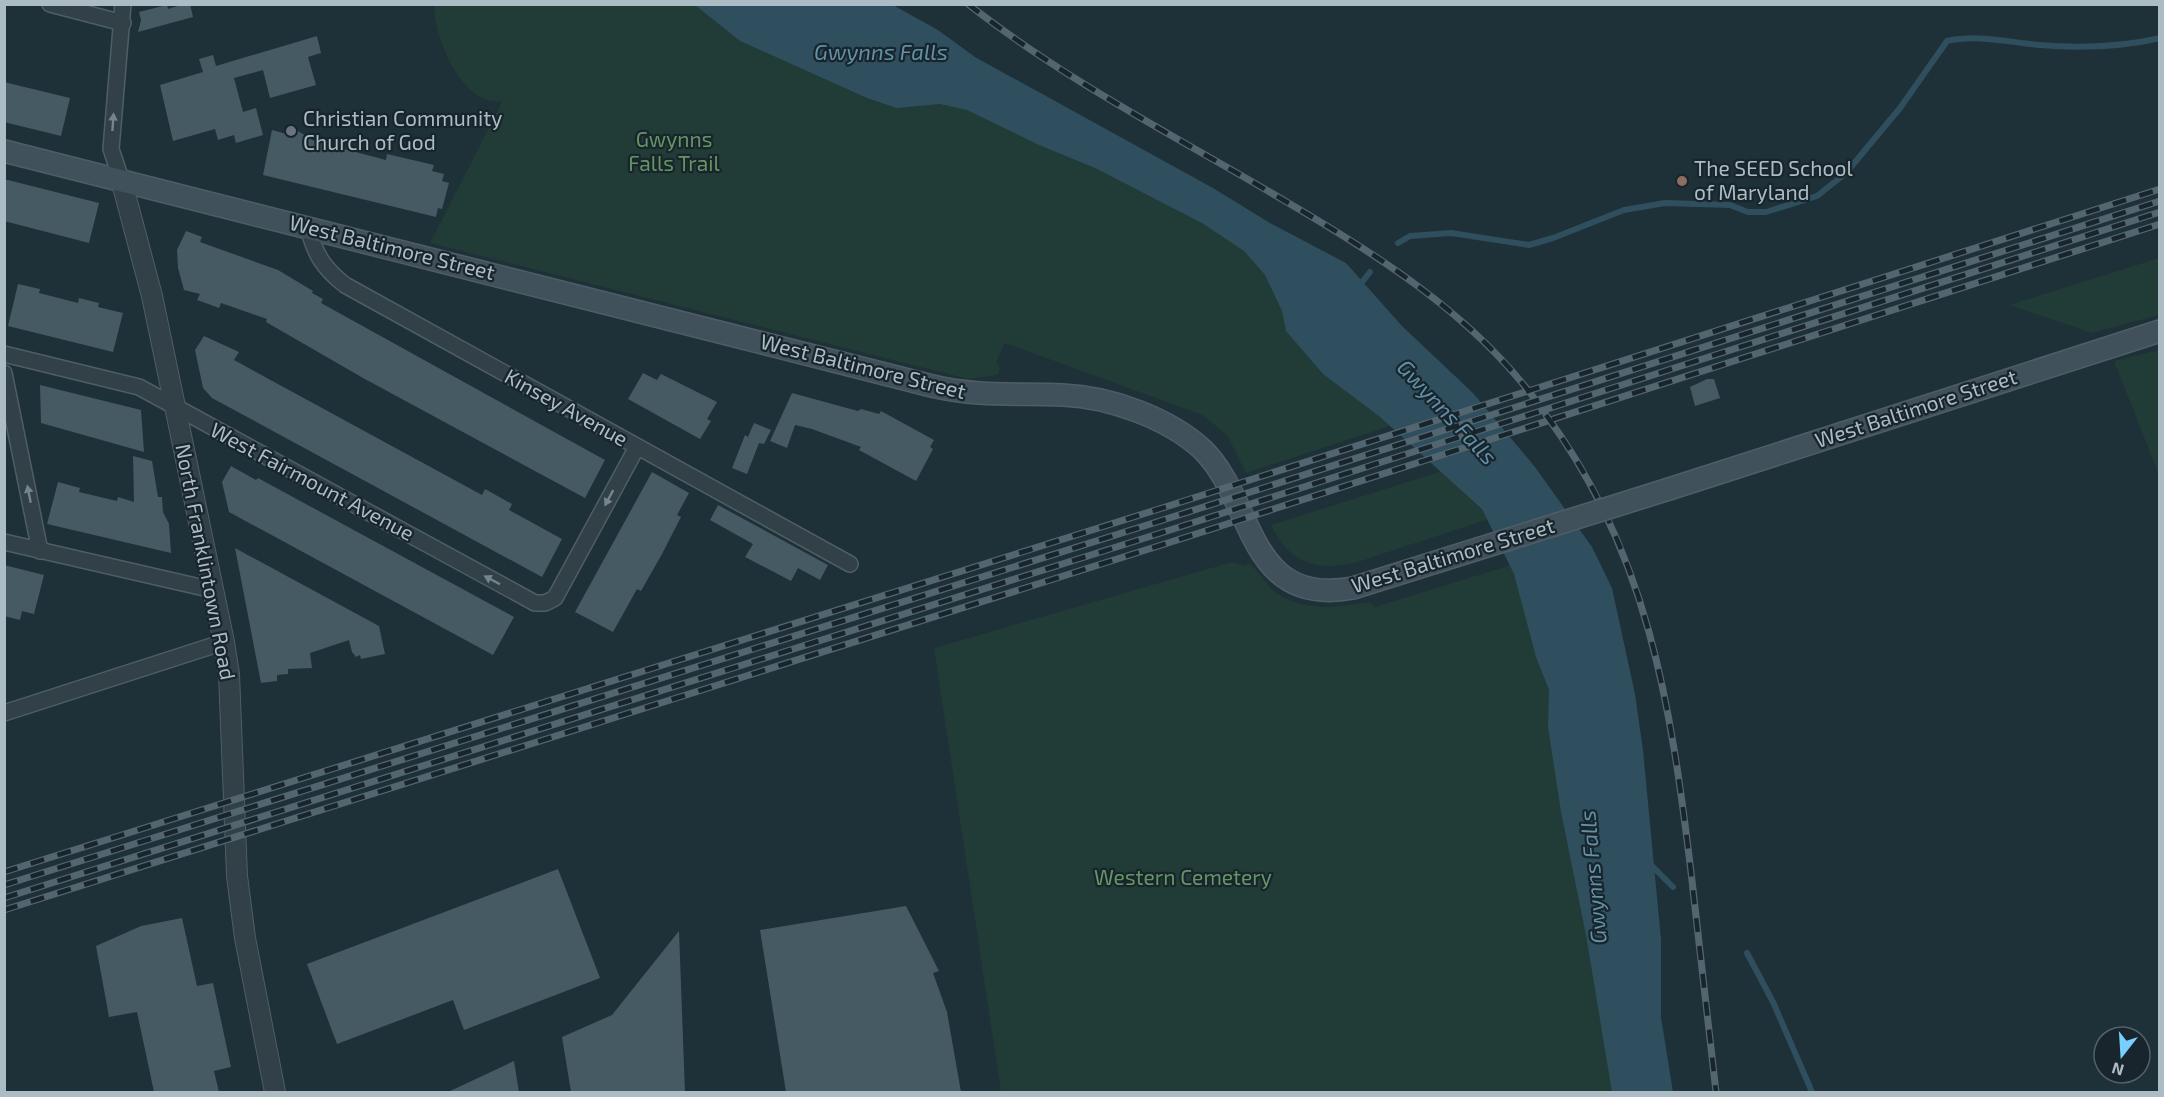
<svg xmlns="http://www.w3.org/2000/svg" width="2164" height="1097" font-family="'Exo 2',sans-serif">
<rect width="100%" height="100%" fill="#1e3038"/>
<!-- green -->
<g fill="#213b36">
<path d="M434,5H717L981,89L1210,207L1424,415L1246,473L1227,435L1202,415L1005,343L996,362L1000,368L998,375L968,379L430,243L502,102C497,101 490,101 484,99C455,87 434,34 434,5Z"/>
<polygon points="2159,258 2159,315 2092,333 2009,305"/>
<polygon points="2159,350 2160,350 2159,475 2114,361"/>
<path d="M1496,454L1525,507L1358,562C1317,572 1290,564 1271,525Z"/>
<path d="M1556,551L1646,1092H1001L934,648L1232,562L1245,566L1250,563C1259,572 1268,588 1278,594C1306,612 1339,607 1369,602L1375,607Z"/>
</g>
<!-- water -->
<polygon fill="#2f4e5e" points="695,5 893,5 938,30 975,57 1213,188 1270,223 1346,263 1402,326 1473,393 1535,467 1592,547 1612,588 1635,694 1643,750 1661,939 1661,1017 1673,1092 1612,1092 1586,935 1561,812 1548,727 1549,690 1536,657 1514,574 1482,509 1380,417 1323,374 1286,331 1282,311 1265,275 1244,251 1202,223 1095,168 1039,145 967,110 940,104 897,108 867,98 740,41"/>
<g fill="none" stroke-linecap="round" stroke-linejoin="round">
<!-- stream -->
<g stroke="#2f4e5e" stroke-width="6">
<path d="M1398,243L1410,236L1451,233L1529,245L1553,238L1624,210L1665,203L1730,205L1748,212H1766L1817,196L1846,173L1900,108L1947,41C1977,34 2008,42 2039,45C2077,48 2122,47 2160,38"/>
<polyline points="1359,286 1370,272"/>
<polyline points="1650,864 1673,887"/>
<polyline points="1747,953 1773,1002 1812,1092"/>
</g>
</g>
<!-- building -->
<g fill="#465a64">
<polygon points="184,4 190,4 193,17 138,32 141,20 139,12 167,5 168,9"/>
<polygon points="317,36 321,53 308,57 316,85 270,98 263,70 234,78 243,112 256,108 263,135 236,143 234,135 218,140 215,129 173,141 160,85 203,72 199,59 213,55 216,66"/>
<polygon points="4,82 70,98 61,136 4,122"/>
<polygon points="292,127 312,140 325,144 386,160 387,154 434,165 432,171 444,174 442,181 449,183 442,209 438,208 436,217 263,175 272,130 290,135"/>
<polygon points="4,179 99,203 89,243 4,221"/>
<polygon points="186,231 202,237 200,242 278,270 313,291 312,293 323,299 321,303 605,460 585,498 363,378 266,322 267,319 221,303 219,308 197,300 200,294 184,290 178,268 177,250"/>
<polygon points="18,284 40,289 39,293 78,303 79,298 99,303 98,307 123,313 113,352 8,326"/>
<polygon points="204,336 239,352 234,360 482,495 485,489 512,504 509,510 562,539 542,577 212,398 203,388 195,350"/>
<polygon points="643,373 657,380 661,374 717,402 707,419 711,421 700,439 628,399"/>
<polygon points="1707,379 1714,379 1720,398 1695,406 1690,387"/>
<polygon points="40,385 141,410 144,452 41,423"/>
<polygon points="792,393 858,411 861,409 879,414 881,411 934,440 930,447 933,449 916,481 859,450 861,447 812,429 795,425 787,448 770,441"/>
<polygon points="754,423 771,430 764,444 759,443 747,474 732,468 745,435 748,437"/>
<polygon points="133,456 152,461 158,497 162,497 163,512 169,524 171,553 47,524 58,482 80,488 79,492 117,501 118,497 134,502"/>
<polygon points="231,466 256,480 258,478 514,617 493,655 229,512 222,482"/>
<polygon points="652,472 689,493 677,515 681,517 662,554 641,591 637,589 613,632 575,612"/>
<polygon points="718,505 828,565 820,580 798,568 791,581 745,557 753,544 710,520"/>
<polygon points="235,548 379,626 385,654 361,659 360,655 356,657 352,652 349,640 310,653 312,668 288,669 288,674 277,675 277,681 261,683"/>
<polygon points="4,565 44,575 34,614 22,611 20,620 4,616"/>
<polygon points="558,869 600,978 464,1030 453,1000 337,1044 307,964"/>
<polygon points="906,906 939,971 933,973 947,1012 961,1092 786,1092 760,930"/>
<polygon points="182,918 197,986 213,983 231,1067 214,1071 219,1092 154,1092 137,1012 109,1017 96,946 141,926"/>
<polygon points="679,931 685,1092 571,1092 562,1037 612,1015"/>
<polygon points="514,1061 519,1092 448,1092"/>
</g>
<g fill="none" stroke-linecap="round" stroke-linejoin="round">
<defs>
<g id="minor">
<polyline points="50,4 123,23"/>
<polyline points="121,179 111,149 123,4"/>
<path d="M308,226C314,253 323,268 345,285L850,564"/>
<polyline points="4,354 139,387 535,603 545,603 555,598 637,447"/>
<polyline points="4,373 40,551"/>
<polyline points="4,542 213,590"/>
<polyline points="4,713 224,642"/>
</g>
<polyline id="tertiary" points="121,179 152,296 224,642 229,674 237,876 245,938 275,1092"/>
<g id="secondary">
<path d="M4,151L932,386C979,397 1016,393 1063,395C1110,397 1168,418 1202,449C1255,500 1246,608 1353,588"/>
<polyline points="1669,489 2160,331"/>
</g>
</defs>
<!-- minor casing -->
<use href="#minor" stroke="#4f5e66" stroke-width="18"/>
<!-- tertiary casing -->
<use href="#tertiary" stroke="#4f5e66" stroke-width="22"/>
<!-- secondary casing -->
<use href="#secondary" stroke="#4f5e66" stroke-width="24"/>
<!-- minor -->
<use href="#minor" stroke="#324148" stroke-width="15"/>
<!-- tertiary -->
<use href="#tertiary" stroke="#324148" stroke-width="20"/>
<!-- secondary -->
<use href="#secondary" stroke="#40515b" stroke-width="21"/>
<defs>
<g id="rail">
<path d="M968,4C1066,81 1179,138 1285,201C1376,254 1470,313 1534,398"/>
<path d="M1546,415C1648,553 1671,706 1691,872C1699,945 1708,1019 1716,1092"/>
<polyline points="4,872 1159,509 2160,189"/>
<polyline points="4,885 1163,520 2160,201"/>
<polyline points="4,898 1167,531 2160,212"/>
<polyline points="4,910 1171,542 2160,224"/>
</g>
</defs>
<!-- rail casing -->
<use href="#rail" stroke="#536670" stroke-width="7"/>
<!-- rail -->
<use href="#rail" stroke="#18252c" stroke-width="4.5" stroke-dasharray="14" stroke-linecap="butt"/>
<defs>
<polyline id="secondary-bridge" points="1353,588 1669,489"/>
</defs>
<!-- secondary-bridge casing -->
<use href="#secondary-bridge" stroke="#4f5e66" stroke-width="24" stroke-linecap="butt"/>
<!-- secondary-bridge -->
<use href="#secondary-bridge" stroke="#40515b" stroke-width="21"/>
</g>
<!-- one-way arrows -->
<defs><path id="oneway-solid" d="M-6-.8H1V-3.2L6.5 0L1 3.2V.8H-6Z" transform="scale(1.5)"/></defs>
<g fill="#75858d">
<use href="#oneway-solid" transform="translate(113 122) rotate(-86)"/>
<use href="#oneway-solid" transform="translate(29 494) rotate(-101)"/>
<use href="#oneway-solid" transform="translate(609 498) rotate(118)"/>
<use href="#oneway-solid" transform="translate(492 580) rotate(-152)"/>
</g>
<!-- markers -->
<circle fill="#6b7280" stroke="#18252c" stroke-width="2" cx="291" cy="131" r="6"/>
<circle fill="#8d6e63" stroke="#18252c" stroke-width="2" cx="1682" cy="181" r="6"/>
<g text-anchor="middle" stroke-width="4.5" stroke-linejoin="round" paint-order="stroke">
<!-- poi labels -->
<g font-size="21" fill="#acbcc5" stroke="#18252c" text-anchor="start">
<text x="303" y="126">Christian Community<tspan x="303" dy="24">Church of God</tspan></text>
<text x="1694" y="176">The SEED School<tspan x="1694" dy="24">of Maryland</tspan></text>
</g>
<!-- park labels -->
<g font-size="21" fill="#649663" stroke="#18252c">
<text x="674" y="147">Gwynns<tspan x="674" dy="24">Falls Trail</tspan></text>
<text x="1183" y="885">Western Cemetery</text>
</g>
<!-- street labels -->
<g font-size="21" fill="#acbcc5" stroke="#18252c">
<text transform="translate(392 248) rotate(14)" y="7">West Baltimore Street</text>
<text transform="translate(863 367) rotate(14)" y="7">West Baltimore Street</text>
<text transform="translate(566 408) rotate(29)" y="7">Kinsey Avenue</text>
<text transform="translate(1916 409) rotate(-18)" y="7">West Baltimore Street</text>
<text transform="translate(312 482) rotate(28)" y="7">West Fairmount Avenue</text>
<text transform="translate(1453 556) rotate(-17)" y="7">West Baltimore Street</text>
<text transform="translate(205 562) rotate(79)" y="7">North Franklintown Road</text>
</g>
<!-- water labels -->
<g font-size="22" font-style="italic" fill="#6291a7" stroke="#18252c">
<text x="881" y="60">Gwynns Falls</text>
<text transform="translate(1447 412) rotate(47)" y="8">Gwynns Falls</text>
<text transform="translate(1593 877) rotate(-95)" y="8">Gwynns Falls</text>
</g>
</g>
<!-- border -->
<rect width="2164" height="1097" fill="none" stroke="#acbcc5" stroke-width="12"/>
<!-- north arrow -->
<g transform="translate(2122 1055) rotate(197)"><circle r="28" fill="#18252c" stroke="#536169" stroke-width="1.5"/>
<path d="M0-4.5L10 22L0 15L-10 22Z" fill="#78cefe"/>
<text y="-9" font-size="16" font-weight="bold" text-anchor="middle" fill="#acbcc5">N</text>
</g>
</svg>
